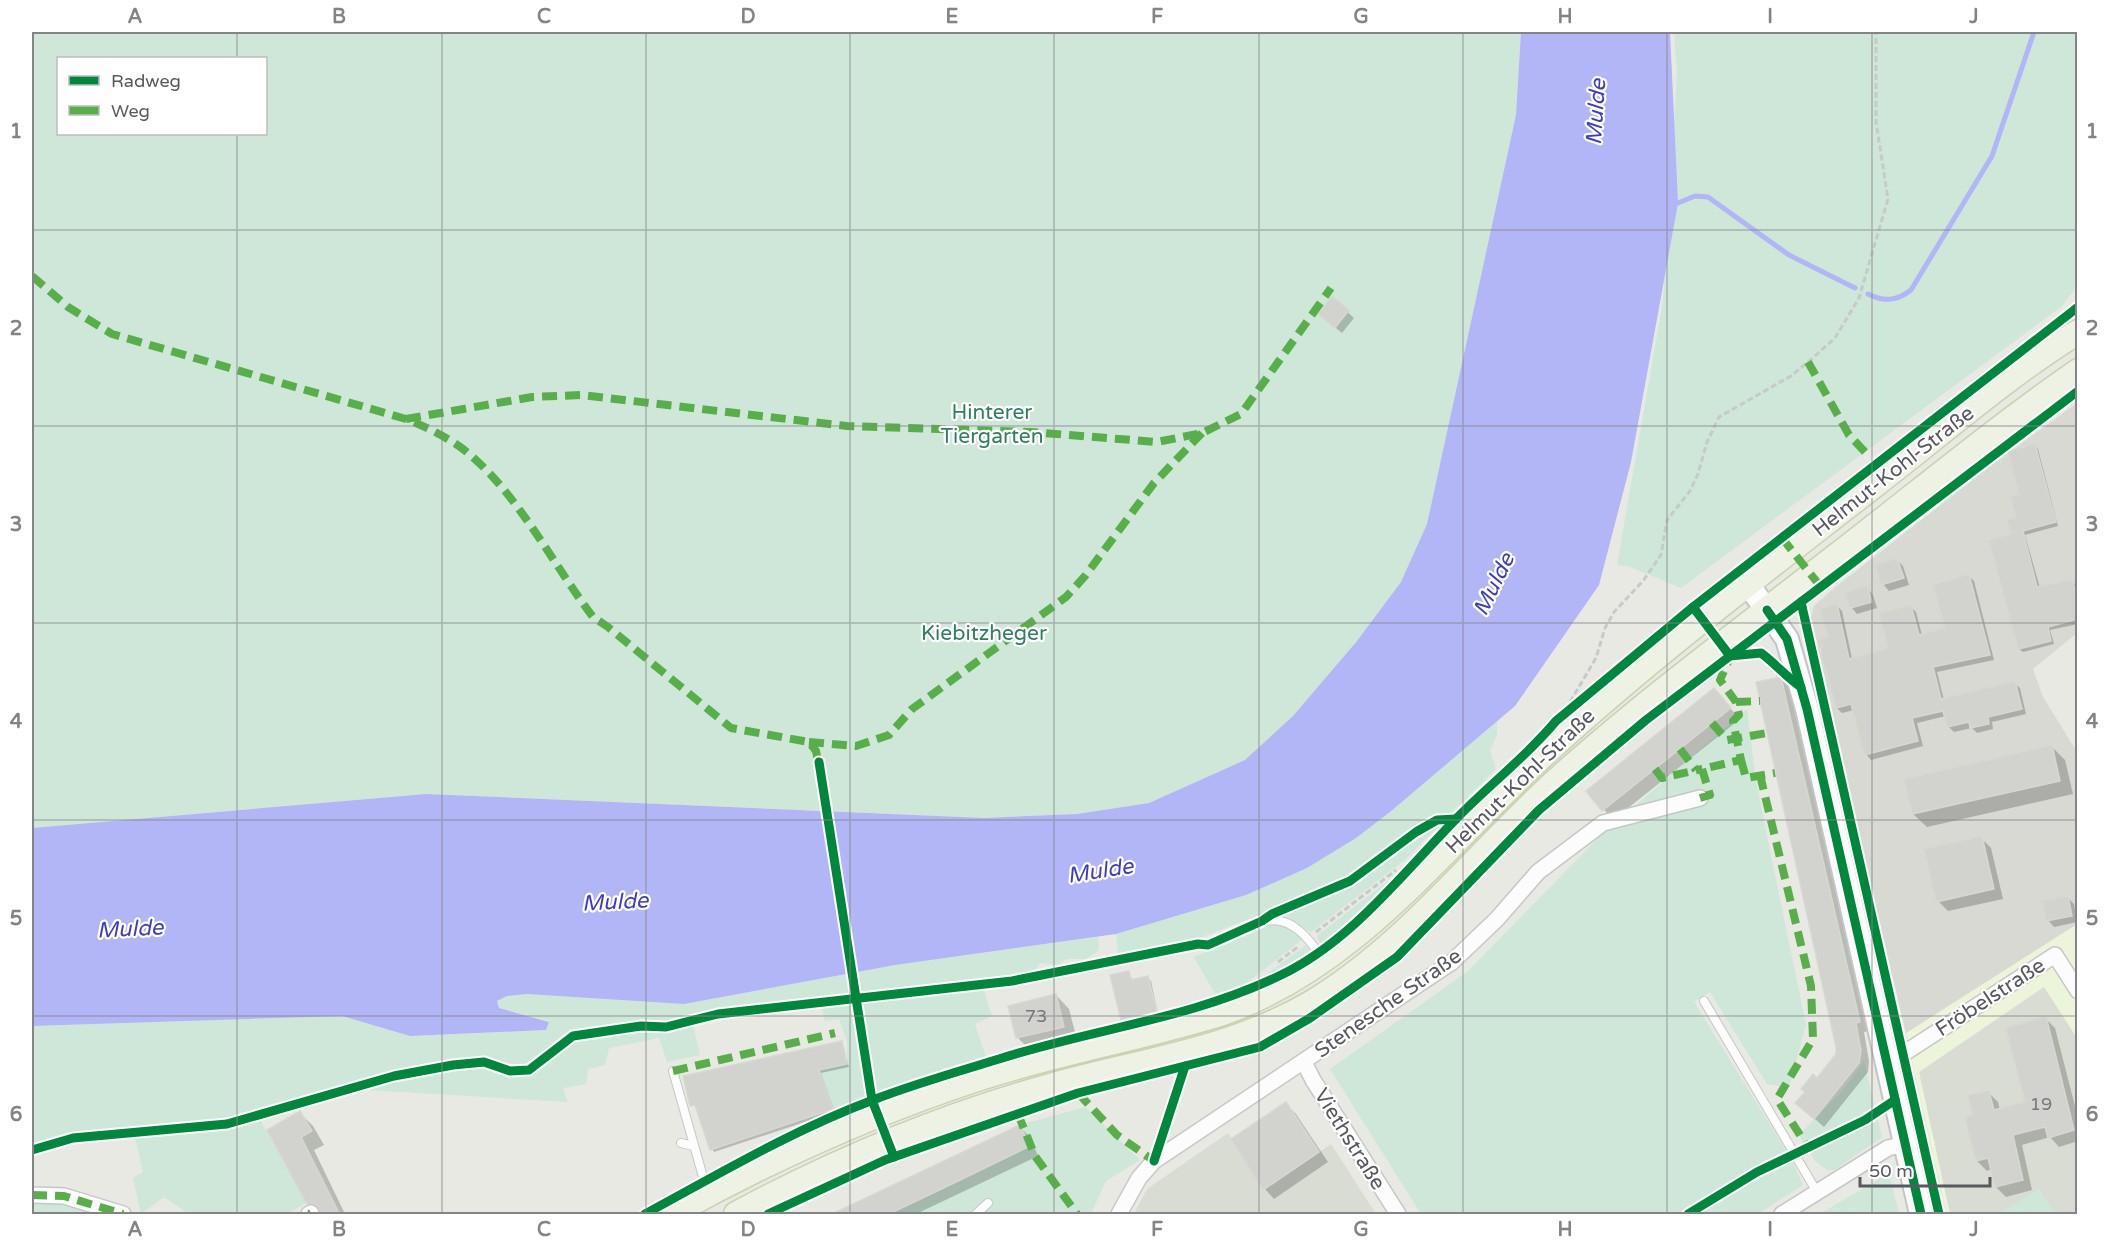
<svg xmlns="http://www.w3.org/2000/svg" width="2109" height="1246" font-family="'Varela Round',sans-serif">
<rect width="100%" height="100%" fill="#e7e9e2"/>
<!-- commercial -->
<polygon fill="#ecf5d9" points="2077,924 2077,1214 1947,1214 1906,1033"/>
<!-- industrial -->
<polygon fill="#d7d9d2" points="2077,403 2077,633 2033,669 2043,697 2077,752 2077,924 1906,1033 1809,626 1814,606 1833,589 1993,464"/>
<!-- education -->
<g fill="#d9dcd2">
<polygon points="2044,987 2077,1038 2077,1214 1950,1214 1919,1072"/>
<polygon points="1228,1133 1263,1190 1331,1144 1376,1214 1134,1214 1147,1189"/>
</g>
<!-- green -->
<g fill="#cee7d8" fill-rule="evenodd">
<path d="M32,32H1521L1516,115L1427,524L1401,582L1357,641L1293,716L1245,760L1149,803L1077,814L984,818L426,794L32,828ZM58,58H266V134H58Z"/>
<polygon points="1674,32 2077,32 2077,286 2062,306 1681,588 1630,567 1617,565 1663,301 1677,74"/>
<polygon points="1747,709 1756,782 1806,1025 1789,1088 1767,1084 1710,992 1694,1002 1790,1157 1803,1185 1758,1214 1421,1214 1330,1069 1467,972 1598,838"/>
<polygon points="1497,721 1497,735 1490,751 1496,769 1453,811 1411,834 1350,877 1317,892 1197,939 1118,955 1116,934 1246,895 1307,868 1356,838 1390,812"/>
<polygon points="1443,821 1406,859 1311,932 1287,917 1274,915 1352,882 1418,832"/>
<polygon points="1410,864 1382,893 1325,943 1320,943 1317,937 1319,934"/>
<polygon points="1271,923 1286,926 1303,939 1248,982 1215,994 1194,957"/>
<polygon points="1098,937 1099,950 1086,959 1067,959 1058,965 1040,963 1031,975 986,981 984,991 992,1016 975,1024 986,1057 874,1093 871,1078 863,1078 865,1096 833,1109 818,1070 847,1064 847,1041 839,1019 825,1021 821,1007 815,1001 742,1011 693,1025 700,1055 667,1062 659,1038 609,1048 605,1065 588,1069 586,1084 563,1088 568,1102 367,1090 261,1121 306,1203 287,1214 189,1214 164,1197 141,1214 133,1178 143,1172 135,1138 75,1143 32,1155 32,1026 342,1016 410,1036 546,1030 549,1021 499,1008 497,1001 507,996 527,994 684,1004 895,965"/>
<polygon points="1306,945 1310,952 1307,955 1252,985"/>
<polygon points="1864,1061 1882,1137 1834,1170 1827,1170 1815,1161 1799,1135 1844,1089"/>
<polygon points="1085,1107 1140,1160 1106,1181 1091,1214 887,1214 1029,1145 1020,1125"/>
<polygon points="1889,1173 1899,1214 1820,1214"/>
<polygon points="2039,1189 2055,1214 1998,1214"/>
<polygon points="32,1201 65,1204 102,1214 32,1214"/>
</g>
<!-- water -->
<polygon fill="#b2b5f6" points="1521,32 1670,32 1678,203 1631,462 1599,585 1515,706 1390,812 1356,838 1307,868 1246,895 1116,934 895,965 684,1004 527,994 507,996 497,1001 499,1008 549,1022 546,1030 410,1036 342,1016 32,1026 32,828 426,794 984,818 1077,814 1149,803 1245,760 1293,716 1357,641 1401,582 1427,524 1516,115"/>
<!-- shadow -->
<g fill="#0003">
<polygon points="1332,298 1354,318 1342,333 1326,320"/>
<polygon points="2034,445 2038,449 2058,526 2025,535 2040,588 2072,581 2075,584 2078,624 2050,630 2054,644 2023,652 2019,649 2012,535"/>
<polygon points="1897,560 1903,566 1909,585 1889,591 1883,584"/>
<polygon points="1969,576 1974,581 1994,660 1937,672 1944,700 2014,683 2020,688 2026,714 1992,722 1993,729 1977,733 1972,728 1954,732 1949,727 1946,716 1917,723 1923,746 1871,760 1866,754 1854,710 1842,713 1837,708 1830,639 1837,606 1842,611 1852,659 1889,649 1911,607 1916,612 1922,635 1947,629"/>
<polygon points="1867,588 1873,595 1877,608 1857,614 1851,607"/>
<polygon points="1780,678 1789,687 1868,1031 1864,1032 1869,1061 1868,1072 1824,1127 1806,1111 1817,1080 1837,1054 1838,1047"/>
<polygon points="1714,690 1740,719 1613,820 1588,791"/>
<polygon points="2052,747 2065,760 2073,794 1927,827 1913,814"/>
<polygon points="1981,838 1991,848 2003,899 1948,911 1938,901"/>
<polygon points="2067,897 2074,904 2077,922 2054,927 2048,920"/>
<polygon points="1129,973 1133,981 1148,978 1151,981 1158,1014 1125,1022 1122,1019"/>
<polygon points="1056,995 1069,1009 1077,1040 1031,1051 1018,1038 1010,1007"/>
<polygon points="2045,1018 2055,1028 2078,1118 2078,1141 2059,1147 2050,1137 2022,1145 2032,1190 2006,1197 1996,1187 1992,1169 1987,1171 1977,1161 1975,1116 1988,1092 1998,1102 2000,1110 2027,1103"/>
<polygon points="841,1043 849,1067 821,1073 835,1112 714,1152 712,1149 697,1107 691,1105"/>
<polygon points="1286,1104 1296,1114 1328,1162 1274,1199 1265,1189 1233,1139"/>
<polygon points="300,1113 313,1126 324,1145 314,1150 345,1214 319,1214 308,1203 269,1130"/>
<polygon points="1020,1127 1030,1137 1038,1156 916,1214 834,1214"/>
</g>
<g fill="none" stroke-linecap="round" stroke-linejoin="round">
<!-- stream -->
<g stroke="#b2b5f6" stroke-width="5">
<polyline points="1678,203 1695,196 1708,197 1789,255 1855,288"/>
<path d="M1868,294C1884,302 1897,301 1911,290L1992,156L2034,32"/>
</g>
</g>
<!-- building -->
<g fill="#d2d2ce" stroke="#d6d8d1" stroke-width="1.5">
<polygon points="1332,296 1349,310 1335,328 1318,314"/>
<polygon points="2035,444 2056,522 2023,531 2037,587 2072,579 2078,601 2078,619 2048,627 2051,641 2018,649 1989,540 2011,534 2007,520 2016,518 2010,496 2019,494 2008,451"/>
<polygon points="1897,558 1904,578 1881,585 1875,565"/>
<polygon points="1969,574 1990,655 1933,667 1941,699 2015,681 2022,709 1988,717 1989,724 1970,728 1969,722 1947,727 1943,711 1912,718 1918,741 1864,755 1851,704 1836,708 1818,640 1828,637 1820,609 1837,604 1849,659 1888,648 1879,613 1911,605 1919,635 1945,628 1933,585"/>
<polygon points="1867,586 1872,602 1850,608 1845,593"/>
<polygon points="1781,677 1860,1022 1856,1023 1861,1051 1859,1063 1814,1119 1795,1103 1805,1092 1801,1089 1813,1074 1817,1078 1836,1054 1836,1047 1756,682"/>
<polygon points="1714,688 1731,708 1602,811 1586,791"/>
<polygon points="2052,745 2060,781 1912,814 1904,779"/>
<polygon points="1982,836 1994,889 1936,902 1924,849"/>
<polygon points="2068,896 2072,916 2046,921 2042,901"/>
<polygon points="1129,971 1131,980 1148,976 1157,1012 1121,1020 1110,975"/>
<polygon points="1056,994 1064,1027 1016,1038 1008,1006"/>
<polygon points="2046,1016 2074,1130 2048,1138 2045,1127 2013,1135 2023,1180 1995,1187 1988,1158 1976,1161 1965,1118 1973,1115 1968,1095 1989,1091 1994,1110 2025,1102 2006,1028"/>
<polygon points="842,1041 847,1064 819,1070 833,1109 710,1150 695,1105 690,1106 683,1076"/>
<polygon points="1286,1102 1319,1152 1263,1190 1231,1139"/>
<polygon points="300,1111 312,1131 301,1137 340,1215 321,1215 317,1205 307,1204 267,1130"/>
<polygon points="1020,1125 1030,1146 956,1182 887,1215 830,1215"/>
</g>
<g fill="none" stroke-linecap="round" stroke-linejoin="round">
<defs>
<g id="lane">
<path d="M1208,945C1262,921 1283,899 1322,958"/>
<polyline points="1704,1001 1817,1192"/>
<polyline points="673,1071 707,1191"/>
<polyline points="681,1143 693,1146"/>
<polyline points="976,1214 988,1203"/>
</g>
<g id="street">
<polyline points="1887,1057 1903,1054 2055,955 2078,991"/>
<polyline points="1304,1062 1313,1080 1398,1214"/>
<polyline points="32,1195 64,1196 123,1214"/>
<polyline points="309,1214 311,1213"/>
<polyline points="1119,1214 1139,1178 1154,1161 1452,962 1497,919 1538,872 1603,823 1700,798"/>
<polyline points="1782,1214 1888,1148 1905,1144"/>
</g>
<polyline id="secondary" points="1748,584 1787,639 1807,709 1921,1214"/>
<g id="primary">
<path d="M672,1214C771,1159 873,1113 980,1078C1060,1052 1143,1038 1223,1013C1360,964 1446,843 1550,749C1652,656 1762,573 1871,488C1939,436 2005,377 2078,332"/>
<path d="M736,1214C835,1161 942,1116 1050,1086C1138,1061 1231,1050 1311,1003C1411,943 1481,846 1568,770C1655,693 1749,624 1840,553C1919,492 1996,428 2078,371"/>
</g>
</defs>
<!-- lane casing -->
<use href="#lane" stroke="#c6c7c7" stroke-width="10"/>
<!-- street casing -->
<use href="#street" stroke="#c6c7c7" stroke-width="18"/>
<!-- secondary casing -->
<use href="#secondary" stroke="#c4c5c4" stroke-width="26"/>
<!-- primary casing -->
<use href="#primary" stroke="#c9d1af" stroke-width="27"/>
<!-- path -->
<g stroke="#c6cbca" stroke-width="3" stroke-dasharray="6 3" stroke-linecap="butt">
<polyline points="1570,702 1596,658 1605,628 1614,612 1643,581 1661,555 1667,520 1690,491 1698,474 1707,442 1719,417 1791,376 1808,362 1835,338 1859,298 1888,199 1876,122 1876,32"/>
<path d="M1285,910C1306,903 1330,892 1350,882C1381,864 1410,822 1448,820"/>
<polyline points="1316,932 1396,870"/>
<polyline points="1149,953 1197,944"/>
<polyline points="1278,962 1299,946"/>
</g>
<!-- lane -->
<use href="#lane" stroke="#fbfcfb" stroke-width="8"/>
<!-- street -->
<use href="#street" stroke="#fbfcfb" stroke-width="15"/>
<!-- secondary -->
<use href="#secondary" stroke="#fbfcfb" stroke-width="22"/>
<!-- primary -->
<use href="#primary" stroke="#edf2e5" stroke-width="24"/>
<!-- quiet -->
<g stroke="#58af4a" stroke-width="8" stroke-dasharray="15 8" stroke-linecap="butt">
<path d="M32,276L68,307L112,334L406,419C426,427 445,436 463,449C516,490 552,563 593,617L608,627L731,728L809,742L816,751L819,766"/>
<polyline points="1808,362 1849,435 1867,454"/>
<polyline points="406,419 532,397 581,395 847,426 1031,432 1157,442 1202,433 1241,414 1331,288"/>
<polyline points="1782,538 1820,586"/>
<polyline points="1736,702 1760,701"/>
<polyline points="1712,723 1727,740 1767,733"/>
<polyline points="809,742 856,746 889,735 912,709 1066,597 1085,576 1154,483 1202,433"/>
<polyline points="1680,749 1696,770"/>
<polyline points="1741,760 1746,778 1775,773"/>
<polyline points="1655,769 1662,778 1702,769"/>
<polyline points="1760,775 1811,986 1813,1039 1777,1099 1807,1146"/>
<polyline points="1700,798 1710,795 1702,769 1741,760 1733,721 1739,715 1736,702 1720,680 1728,662"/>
<polyline points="673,1071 835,1033"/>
<polyline points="1078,1093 1117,1135 1154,1161"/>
<polyline points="1018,1114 1035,1156 1077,1214"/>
<polyline points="32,1195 64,1196 123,1214"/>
<polyline points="309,1214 311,1213"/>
</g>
<defs>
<g id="cycleway">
<polyline points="1801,602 1939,1214"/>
<path d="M1693,607L1730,656L1761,653C1776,664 1786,677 1801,687"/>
<polyline points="1767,610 1787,639 1807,709 1921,1214"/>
<polyline points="819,762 872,1100 894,1157"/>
<polyline points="32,1150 73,1138 227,1124 394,1076 453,1065 484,1062 510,1071 529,1070 573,1036 641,1026 666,1027 718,1014 1012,981 1198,944 1208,945 1262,921 1272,914 1350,881 1416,832 1437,820 1456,819"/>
<polyline points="1154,1161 1185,1066"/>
<path d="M645,1214C719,1174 793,1130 873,1100C914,1084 957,1072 999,1059C1092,1029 1190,1019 1279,976C1351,942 1403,873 1457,818C1489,785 1526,757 1556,721L1693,607L2078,307"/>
<polyline points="768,1214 885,1160 1078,1093 1260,1047 1310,1018 1397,957 1539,810 1646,720 2078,391"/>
<polyline points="1688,1214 1757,1172 1865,1120 1895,1100"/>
</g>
</defs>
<!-- cycleway casing -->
<use href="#cycleway" stroke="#fff" stroke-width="13"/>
<!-- cycleway -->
<use href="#cycleway" stroke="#00873e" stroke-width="9"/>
</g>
<!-- grid -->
<path fill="none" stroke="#848387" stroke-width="1.5" stroke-opacity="0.55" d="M237,32V58M442,32V1214M646,32V1214M850,32V1214M1054,32V1214M1259,32V1214M1463,32V1214M1667,32V1214M1872,32V1214M237,134V1214M32,230H2078M32,426H2078M32,623H2078M32,820H2078M32,1016H2078"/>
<g text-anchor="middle" stroke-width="4.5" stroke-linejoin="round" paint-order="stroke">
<!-- number labels -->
<g font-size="18" fill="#78777d">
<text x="1036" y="1022">73</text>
<text x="2041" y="1110">19</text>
</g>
<!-- park labels -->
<g font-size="21" fill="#307f5e" stroke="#fff">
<text x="992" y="419">Hinterer<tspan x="992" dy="24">Tiergarten</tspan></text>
<text x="984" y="640">Kiebitzheger</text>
</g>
<!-- street labels -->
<g font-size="21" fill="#595861" stroke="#fff">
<text transform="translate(1893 471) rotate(-38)" y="7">Helmut-Kohl-Straße</text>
<text transform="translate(1520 781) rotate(-44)" y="7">Helmut-Kohl-Straße</text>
<text transform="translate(1990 997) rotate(-33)" y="7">Fröbelstraße</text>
<text transform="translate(1388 1003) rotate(-35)" y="7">Stenesche Straße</text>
<text transform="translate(1350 1139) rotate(58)" y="7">Viethstraße</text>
</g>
<!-- water labels -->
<g font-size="22" font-style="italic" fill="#413cc4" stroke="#fff">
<text transform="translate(1595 112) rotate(-86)" y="8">Mulde</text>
<text transform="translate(1493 584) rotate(-64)" y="8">Mulde</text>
<text transform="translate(1100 870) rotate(-9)" y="8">Mulde</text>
<text transform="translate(615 901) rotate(-3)" y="8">Mulde</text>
<text transform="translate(130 928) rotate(-3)" y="8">Mulde</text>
</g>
</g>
<!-- border -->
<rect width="2109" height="1246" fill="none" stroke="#ffffff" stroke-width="66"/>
<!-- legend -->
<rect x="57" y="57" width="210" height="78" fill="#ffffff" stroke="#bdbcc0" stroke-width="1.5"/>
<rect x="69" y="76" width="30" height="9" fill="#00873e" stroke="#bdbcc0" stroke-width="1.5"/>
<text x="111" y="87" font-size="18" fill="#595861">Radweg</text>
<rect x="69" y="106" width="30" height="9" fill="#58af4a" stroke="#bdbcc0" stroke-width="1.5"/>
<text x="111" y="117" font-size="18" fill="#595861">Weg</text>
<!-- scale -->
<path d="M1860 1177v9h130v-9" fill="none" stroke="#595861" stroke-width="3"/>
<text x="1869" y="1177" font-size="18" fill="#595861" stroke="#ffffff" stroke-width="4.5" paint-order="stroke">50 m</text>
<rect x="33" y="33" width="2043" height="1180" fill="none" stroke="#848387" stroke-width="2"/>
<g font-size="20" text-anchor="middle" font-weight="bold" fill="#848387">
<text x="135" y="23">A</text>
<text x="339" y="23">B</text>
<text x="544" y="23">C</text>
<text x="748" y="23">D</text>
<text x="952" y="23">E</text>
<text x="1157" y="23">F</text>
<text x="1361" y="23">G</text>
<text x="1565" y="23">H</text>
<text x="1770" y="23">I</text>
<text x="1974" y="23">J</text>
<text x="16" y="138">1</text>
<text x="2092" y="138">1</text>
<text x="16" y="335">2</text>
<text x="2092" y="335">2</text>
<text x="16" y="531">3</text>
<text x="2092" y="531">3</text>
<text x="16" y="728">4</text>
<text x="2092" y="728">4</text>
<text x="16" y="925">5</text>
<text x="2092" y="925">5</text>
<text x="16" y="1121">6</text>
<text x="2092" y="1121">6</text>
<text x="135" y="1236">A</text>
<text x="339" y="1236">B</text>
<text x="544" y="1236">C</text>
<text x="748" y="1236">D</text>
<text x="952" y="1236">E</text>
<text x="1157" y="1236">F</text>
<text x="1361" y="1236">G</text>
<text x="1565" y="1236">H</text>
<text x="1770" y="1236">I</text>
<text x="1974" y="1236">J</text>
</g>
</svg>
